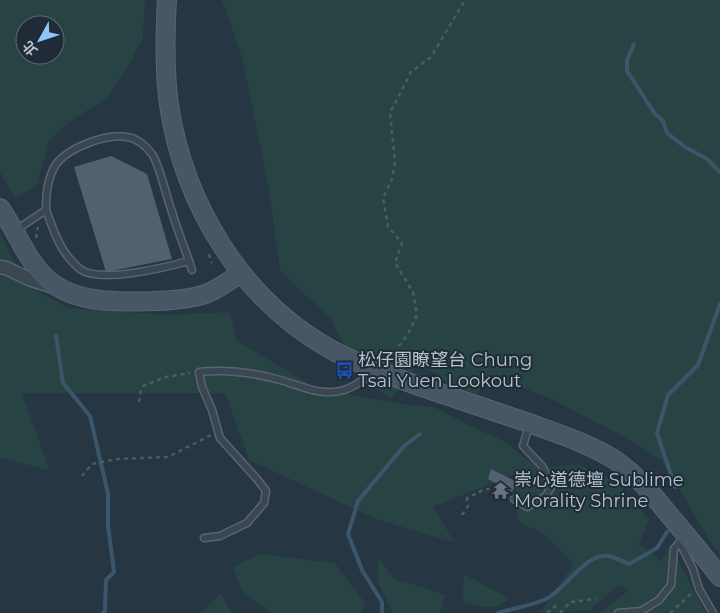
<svg xmlns="http://www.w3.org/2000/svg" width="720" height="613" font-family="Montserrat,'Noto Sans TC',sans-serif">
<rect width="100%" height="100%" fill="#263642"/>
<!-- green -->
<g fill="#284343" fill-rule="evenodd">
<path d="M0,0H145L143,37L129,65L108,97L72,120L49,141L37,185L15,198L0,172ZM25,25H55V55H25Z"/>
<polygon points="222,0 720,0 720,555 708,538 663,461 619,434 547,397 488,375 470,407 437,373 415,367 392,398 365,384 330,318 280,271 269,189 242,57"/>
<polygon points="0,233 12,258 39,292 69,308 166,315 230,312 237,341 316,388 401,404 434,407 472,427 504,441 539,469 578,464 616,482 649,520 639,544 661,561 670,545 706,613 601,613 629,589 619,585 590,610 541,613 573,564 545,535 518,521 514,474 433,507 455,543 376,519 249,460 225,393 22,393 50,471 0,457"/>
<polygon points="260,554 335,563 366,604 361,613 272,613 242,591 233,567"/>
<polygon points="378,556 395,580 423,587 445,595 440,613 393,613 378,583"/>
<path d="M464,574L508,598C498,613 477,606 462,602Z"/>
<polygon points="220,593 232,613 202,613"/>
</g>
<g fill="none" stroke-linecap="round" stroke-linejoin="round">
<!-- stream -->
<g stroke="#3b566b" stroke-width="4">
<polyline points="634,44 627,60 627,71 655,114 663,121 667,133 685,147 707,159 720,172"/>
<polyline points="56,336 63,383 90,416 108,494 108,526 114,572 106,580 105,611 103,613"/>
<polyline points="675,487 657,433 668,395 698,365 720,304"/>
<polyline points="382,613 382,602 362,570 348,534 358,501 404,446 420,434"/>
<path d="M498,613C513,608 531,606 546,599C565,590 585,553 608,556C615,557 623,562 629,564L657,548L667,532"/>
</g>
</g>
<!-- building -->
<g fill="#51616f">
<polygon points="111,156 147,174 172,259 106,272 74,167"/>
<polygon points="491,469 517,482 512,492 488,479"/>
</g>
<g fill="none" stroke-linecap="round" stroke-linejoin="round">
<defs>
<g id="lane">
<path d="M46,210C54,232 61,254 80,269C99,284 167,267 189,261"/>
<path d="M16,230L46,210C46,195 47,180 55,166C66,148 107,133 127,137C137,138 147,147 152,154C159,163 167,199 172,212C178,232 186,251 192,270"/>
<polyline points="514,499 527,507 546,496 552,485 542,466 523,446 529,425"/>
<path d="M204,538L220,536L247,523L264,503L266,491L257,479L220,438L212,410L202,387L199,372C225,369 255,373 280,380C302,386 322,397 344,390C355,387 365,378 375,372"/>
<polyline points="680,543 693,569 699,589 713,613"/>
<polyline points="618,613 641,611 659,600 671,585 674,549 685,536"/>
</g>
<polyline id="street" points="0,267 6,268 29,279 54,287"/>
<g id="secondary">
<path d="M167,0C165,35 164,70 169,105C184,204 241,299 330,349C358,364 388,375 419,386C454,398 490,410 526,422C556,433 588,443 615,460C637,475 654,496 670,516C687,536 704,556 720,577"/>
<path d="M0,208C17,231 25,258 46,278C57,288 69,294 83,297C109,304 184,303 208,293C220,288 230,280 241,273"/>
</g>
</defs>
<!-- lane casing -->
<use href="#lane" stroke="#58656f" stroke-width="9"/>
<!-- street casing -->
<use href="#street" stroke="#58656f" stroke-width="15"/>
<!-- secondary casing -->
<use href="#secondary" stroke="#58656f" stroke-width="20"/>
<!-- path -->
<g stroke="#465f5f" stroke-width="2.5" stroke-dasharray="4 4" stroke-linecap="butt">
<polyline points="36,238 38,227"/>
<polyline points="209,254 212,263"/>
<polyline points="396,362 399,346 409,332 417,315 413,292 395,263 402,243 388,227 383,198 392,179 395,162 390,113 411,72 431,57 465,0"/>
<polyline points="139,402 141,389 143,386 166,377 190,373"/>
<polyline points="82,476 92,464 117,459 168,457 211,435"/>
<path d="M462,515L468,506L467,498C487,489 484,485 505,495"/>
<polyline points="547,613 557,605"/>
<polyline points="560,613 570,602 596,599"/>
<polyline points="670,613 691,594"/>
</g>
<!-- lane -->
<use href="#lane" stroke="#3a4752" stroke-width="6"/>
<!-- street -->
<use href="#street" stroke="#3a4752" stroke-width="12"/>
<!-- secondary -->
<use href="#secondary" stroke="#485765" stroke-width="18"/>
</g>
<!-- icons -->
<defs>
<symbol id="bus-bare" viewBox="-9 -9 18 18"><path d="M-5-6H5V4H4V6H2V4H-2V6H-4V4H-5ZM-3.5-4V0h7V-4ZM-3.5 1.2v1.5H-2V1.2ZM2 1.2v1.5H3.5V1.2Z" fill="#1a4fb4" stroke="#1f2c37" stroke-width="2.5" paint-order="stroke"/></symbol>
<symbol id="temple-bare" viewBox="-9 -9 18 18"><path d="M0-6L5-2H3V0L6.5 2.5H4V6H1.5V3h-3V6H-4V2.5H-6.5L-3 0V-2H-5Z" fill="#6b7280" stroke="#1f2c37" stroke-width="2.5" paint-order="stroke"/></symbol>
</defs>
<g fill-rule="evenodd">
<use href="#bus-bare" x="332" y="358" width="25" height="25"/>
<use href="#temple-bare" x="488" y="478" width="25" height="25"/>
</g>
<g text-anchor="middle" stroke-width="4" stroke-linejoin="round" paint-order="stroke">
<!-- poi labels -->
<g font-size="18" fill="#b7c2cc" stroke="#1f2c37" text-anchor="start">
<text x="358" y="366">松仔園瞭望台 Chung<tspan x="358" dy="21">Tsai Yuen Lookout</tspan></text>
<text x="514" y="486">崇心道德壇 Sublime<tspan x="514" dy="21">Morality Shrine</tspan></text>
</g>
</g>
<!-- north arrow -->
<g transform="translate(40 40) rotate(230)"><circle r="24" fill="#1f2c37" stroke="#5c6873"/>
<path d="M0-4L9 19L0 12L-9 19Z" fill="#8fc5fa"/>
<text y="-8" font-size="14" font-weight="bold" text-anchor="middle" fill="#b7c2cc">北</text>
</g>
</svg>
